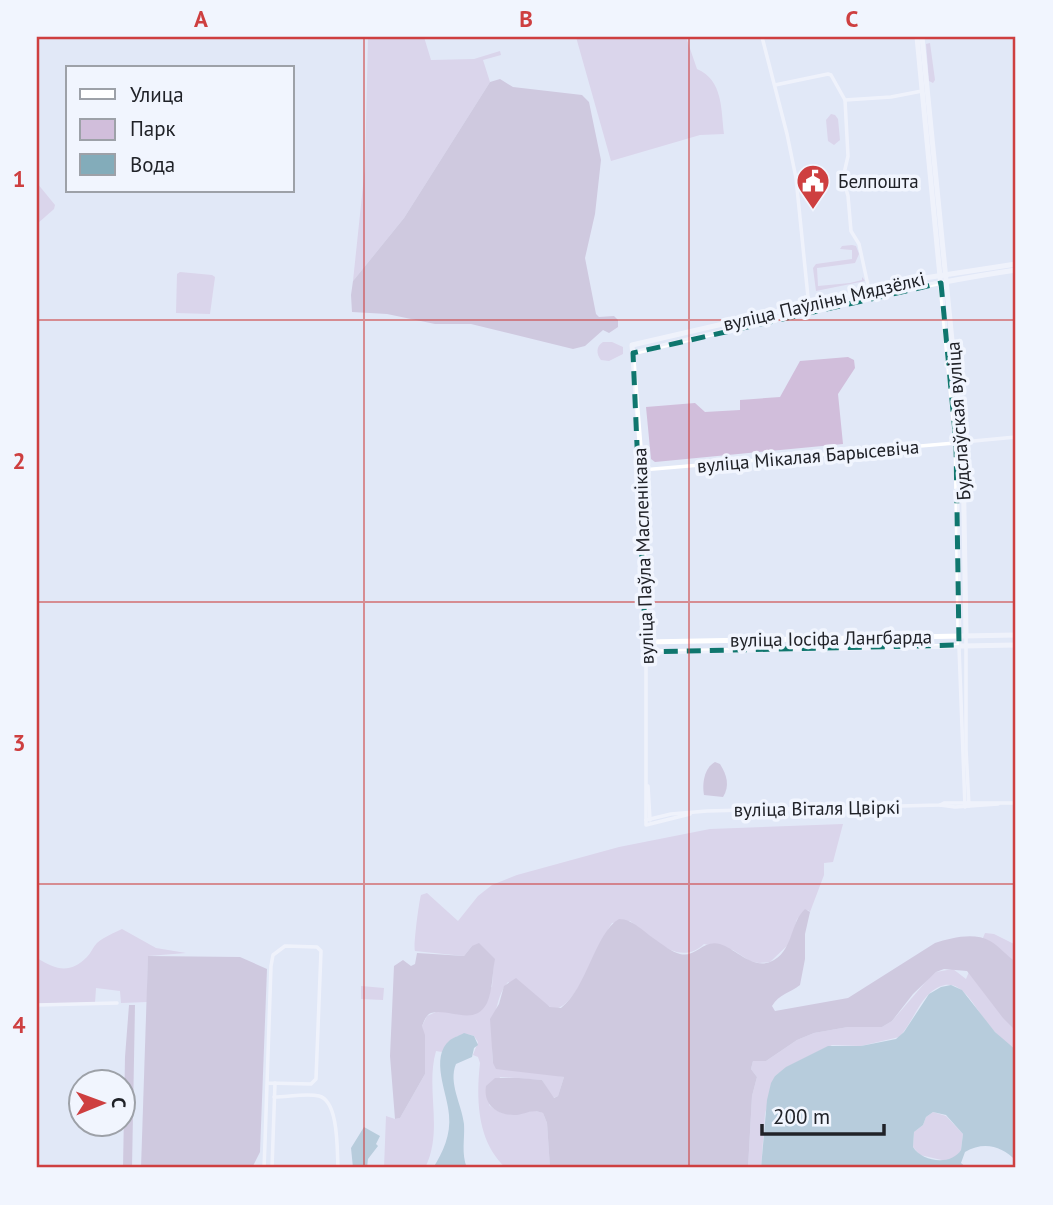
<svg xmlns="http://www.w3.org/2000/svg" width="1053" height="1205" font-family="'PT Sans',sans-serif">
<rect width="100%" height="100%" fill="#e1e8f7"/>
<!-- green -->
<g fill="#d1bedb">
<polygon points="368,37 424,37 431,60 474,59 500,51 501,55 483,60 490,82 404,218 353,281 365,167"/>
<path d="M576,37H686L697,69C723,80 721,109 724,134L700,135L611,161Z"/>
<polygon points="930,43 935,80 933,83 929,81 926,44"/>
<polygon points="831,114 835,115 838,119 840,140 834,145 828,141 826,120"/>
<polygon points="37,183 55,205 54,209 37,224"/>
<polygon points="852,245 856,246 859,254 855,263 817,268 818,286 850,283 862,280 862,277 865,281 816,291 813,268 816,264 852,259 852,250 840,249 842,246"/>
<polygon points="180,272 212,275 215,277 210,314 176,313 177,274"/>
<path d="M603,342H612L623,347V354L609,361L601,360C596,354 596,346 603,342Z"/>
<polygon points="848,357 854,360 855,368 838,394 843,444 655,462 651,459 646,407 695,403 705,412 740,410 740,400 780,397 800,361"/>
<path d="M843,824L833,862L824,863V875L810,912L808,910L797,919L790,943L770,962L759,963L750,961L733,950L704,944C679,968 651,937 630,921L612,923C599,942 577,1008 554,1009L508,982C493,999 491,1041 493,1063L564,1077L558,1096L553,1098L542,1080L500,1077L489,1105C513,1125 523,1105 543,1113L547,1123L550,1168H506C477,1142 476,1099 480,1063L478,1057L473,1055L478,1042L474,1036C461,1031 448,1039 442,1052L436,1051C425,1090 444,1130 425,1168H384L386,1116L395,1119L400,1118L425,1074L422,1026L427,1016L492,987L494,959L487,952L472,946L464,956L415,951C413,947 419,901 421,895L427,893L458,921L478,896L492,885L517,875L619,847L710,829Z"/>
<path d="M122,929L156,948L186,953L148,956L147,1002L121,1003L120,991L96,988L95,1003L37,1005V958C56,970 70,974 87,957C91,953 93,947 97,943C104,937 114,933 122,929Z"/>
<path d="M985,933L994,934L1016,945V1050C1005,1042 996,1034 988,1024C973,1006 959,969 931,992C917,1004 912,1024 899,1037L861,1046L832,1045L779,1073L775,1076L765,1114L761,1168H748L752,1096L757,1077L751,1069L753,1061H766L797,1040L814,1033L848,1027H882L892,1021L929,978L936,972L953,969L966,979Z"/>
<polygon points="361,986 384,988 383,1000 361,999"/>
<polygon points="933,1112 946,1116 963,1134 961,1150 957,1156 946,1161 920,1155 913,1147 914,1132 923,1125 926,1117"/>
</g>
<!-- forest -->
<g fill="#b8a4c2">
<polygon points="500,79 513,87 582,95 589,102 601,160 595,214 585,258 596,314 599,317 614,316 618,320 618,327 609,333 603,330 585,346 573,349 471,324 435,324 387,314 352,312 351,295 353,281 404,218 490,82"/>
<path d="M715,762L720,764C727,775 730,786 723,797L704,795C702,784 704,768 715,762Z"/>
<path d="M805,909L810,912L805,934V959L800,985C790,993 779,994 772,1006L775,1011L848,998L935,943C951,938 974,932 990,941C999,946 1007,956 1016,962V1031L1003,1018L967,971L944,969L936,972L913,994L892,1021L882,1027H848L814,1033L797,1040L766,1061H753L751,1069L757,1077L752,1096L748,1168H550L547,1123L543,1113C531,1108 525,1115 514,1115C496,1115 483,1104 486,1086L495,1078H519L542,1080L554,1098L558,1096L564,1077L496,1069L493,1063L490,1019L499,1004L504,986L516,978L550,1007L561,1008C587,988 595,933 619,919C633,919 645,933 656,940C663,945 672,952 680,954C696,958 703,939 720,944C736,949 752,969 770,962C794,952 789,924 805,909Z"/>
<path d="M479,943L495,959C492,974 493,989 487,1003C475,1027 449,1008 431,1013C426,1015 424,1021 422,1026L425,1035V1074L400,1118L395,1119L390,1056L394,966L403,960L411,966L415,964L417,953L464,956L472,946Z"/>
<polygon points="148,956 240,957 267,969 260,1152 252,1168 141,1168"/>
<polygon points="129,1005 135,1005 132,1168 123,1168 125,1057"/>
</g>
<!-- water -->
<g fill="#83acba" fill-rule="evenodd">
<path d="M951,985L962,990L995,1032L1016,1050V1161C1002,1146 984,1141 965,1152L961,1163L967,1168H761L767,1100L771,1083L775,1076L786,1067L828,1046H861L896,1039L904,1032L929,994L941,987ZM933,1112L946,1115L963,1134L961,1150C951,1166 922,1162 913,1147L914,1132L923,1125L926,1117Z"/>
<path d="M464,1033L474,1036L478,1045L474,1048L472,1057L456,1064C448,1083 462,1105 464,1124C465,1139 461,1153 467,1168H433C443,1152 451,1135 449,1115C448,1094 429,1057 450,1040C454,1037 461,1035 464,1033Z"/>
<polygon points="364,1127 380,1136 376,1144 378,1146 368,1159 367,1168 353,1168 351,1148"/>
</g>
<g fill="none" stroke-linecap="round" stroke-linejoin="round">
<!-- street -->
<g stroke="#fff" stroke-width="3.5">
<polyline points="762,37 787,134 796,178 809,307"/>
<polyline points="775,85 828,74 831,75 845,100 848,156 843,178 848,196 851,231 859,244 869,290"/>
<polyline points="845,100 891,97 922,91"/>
<polyline points="963,442 1016,437"/>
<polyline points="642,470 955,443"/>
<polyline points="966,636 966,749 969,806"/>
<polyline points="959,647 965,807"/>
<polyline points="646,652 646,825 690,814"/>
<polyline points="648,786 650,820"/>
<polyline points="940,805 955,807 998,804"/>
<polyline points="646,820 671,814 707,811 940,805 944,803 1016,803"/>
<polyline points="37,1005 117,1003"/>
<path d="M274,1097C288,1097 306,1093 319,1096C339,1101 337,1151 338,1168"/>
<polyline points="264,1168 265,1143 271,966 273,955 285,946 317,947 321,951 316,1079 311,1084 267,1083"/>
<polyline points="272,1168 275,1083"/>
</g>
<!-- secondary -->
<g stroke="#fff" stroke-width="5">
<polyline points="917,37 956,443 959,645"/>
<polyline points="922,37 963,452 966,636"/>
<polyline points="1016,264 918,279 632,345 642,470 646,652 1016,645"/>
<path d="M633,353C760,323 887,289 1016,270"/>
<polyline points="646,642 1016,635"/>
</g>
</g>
<!-- marked area -->
<path d="M0 0H1053V1205H0ZM941,283L956,443L959,645L646,652L633,353Z" fill="#e1e8f7" fill-opacity=".55" fill-rule="evenodd"/>
<path fill="none" stroke="#0f766e" stroke-width="5" stroke-dasharray="14 9" stroke-linejoin="round" d="M941,283L956,443L959,645L646,652L633,353Z"/>
<!-- grid -->
<path fill="none" stroke="#ce3f40" stroke-width="2" stroke-opacity="0.55" d="M364,37V1168M689,37V1168M37,320H1016M37,602H1016M37,884H1016"/>
<!-- icons -->
<defs>
<symbol id="civic-pin" viewBox="-11 -11 22 30"><path d="M0 17L-7.5 6A9.5 9.5 0 1 1 7.5 6Z" fill="#ce3f40" stroke="#f1f5fe"/><path d="M-.6-6.5H3V-4.5H.6V-3L4-1V1h2V6H-6V1h2V-1L-.6-3ZM-1.2 2.5V6h2.4V2.5Z" fill="#fff"/></symbol>
</defs>
<g fill-rule="evenodd">
<use href="#civic-pin" x="794" y="162" width="38" height="52"/>
</g>
<g text-anchor="middle" stroke-width="7" stroke-linejoin="round" paint-order="stroke">
<!-- poi labels -->
<g font-size="19" fill="#202228" stroke="#f1f5fe" text-anchor="start">
<text x="838" y="188">Белпошта</text>
</g>
<!-- street labels -->
<g font-size="19" fill="#202228" stroke="#f1f5fe">
<text transform="translate(824 301) rotate(-13)" y="7">вуліца Паўліны Мядзёлкі</text>
<text transform="translate(958 421) rotate(-94)" y="7">Будслаўская вуліца</text>
<text transform="translate(808 456) rotate(-5)" y="7">вуліца Мікалая Барысевіча</text>
<text transform="translate(643 556) rotate(-92)" y="7">вуліца Паўла Масленікава</text>
<text transform="translate(831 638) rotate(-1)" y="7">вуліца Іосіфа Лангбарда</text>
<text transform="translate(817 808) rotate(-1)" y="7">вуліца Віталя Цвіркі</text>
</g>
</g>
<!-- border -->
<rect width="1053" height="1205" fill="none" stroke="#f1f5fe" stroke-width="77"/>
<!-- legend -->
<rect x="66" y="66" width="228" height="126" fill="#f1f5fe" stroke="#9da1a8" stroke-width="2"/>
<rect x="80" y="89" width="35" height="10" fill="#ffffff" stroke="#9da1a8" stroke-width="2"/>
<text x="130" y="102" font-size="21" fill="#202228">Улица</text>
<rect x="80" y="119" width="35" height="21" fill="#d1bedb" stroke="#9da1a8" stroke-width="2"/>
<text x="130" y="136" font-size="21" fill="#202228">Парк</text>
<rect x="80" y="154" width="35" height="21" fill="#83acba" stroke="#9da1a8" stroke-width="2"/>
<text x="130" y="172" font-size="21" fill="#202228">Вода</text>
<!-- north arrow -->
<g transform="translate(102 1103) rotate(89)"><circle r="33" fill="#f1f5fe" stroke="#9da1a8" stroke-width="2"/>
<path d="M0-5L12 26L0 18L-12 26Z" fill="#ce3f40"/>
<text y="-10" font-size="19" font-weight="bold" text-anchor="middle" fill="#202228">С</text>
</g>
<!-- scale -->
<path d="M762 1124v10h122v-10" fill="none" stroke="#202228" stroke-width="3.5"/>
<text x="773" y="1124" font-size="21" fill="#202228" stroke="#f1f5fe" stroke-width="5" paint-order="stroke">200 m</text>
<rect x="38" y="38" width="976" height="1128" fill="none" stroke="#ce3f40" stroke-width="2.5"/>
<g font-size="23" text-anchor="middle" font-weight="bold" fill="#ce3f40">
<text x="201" y="27">A</text>
<text x="526" y="27">B</text>
<text x="852" y="27">C</text>
<text x="19" y="187">1</text>
<text x="19" y="469">2</text>
<text x="19" y="751">3</text>
<text x="19" y="1033">4</text>
</g>
</svg>
